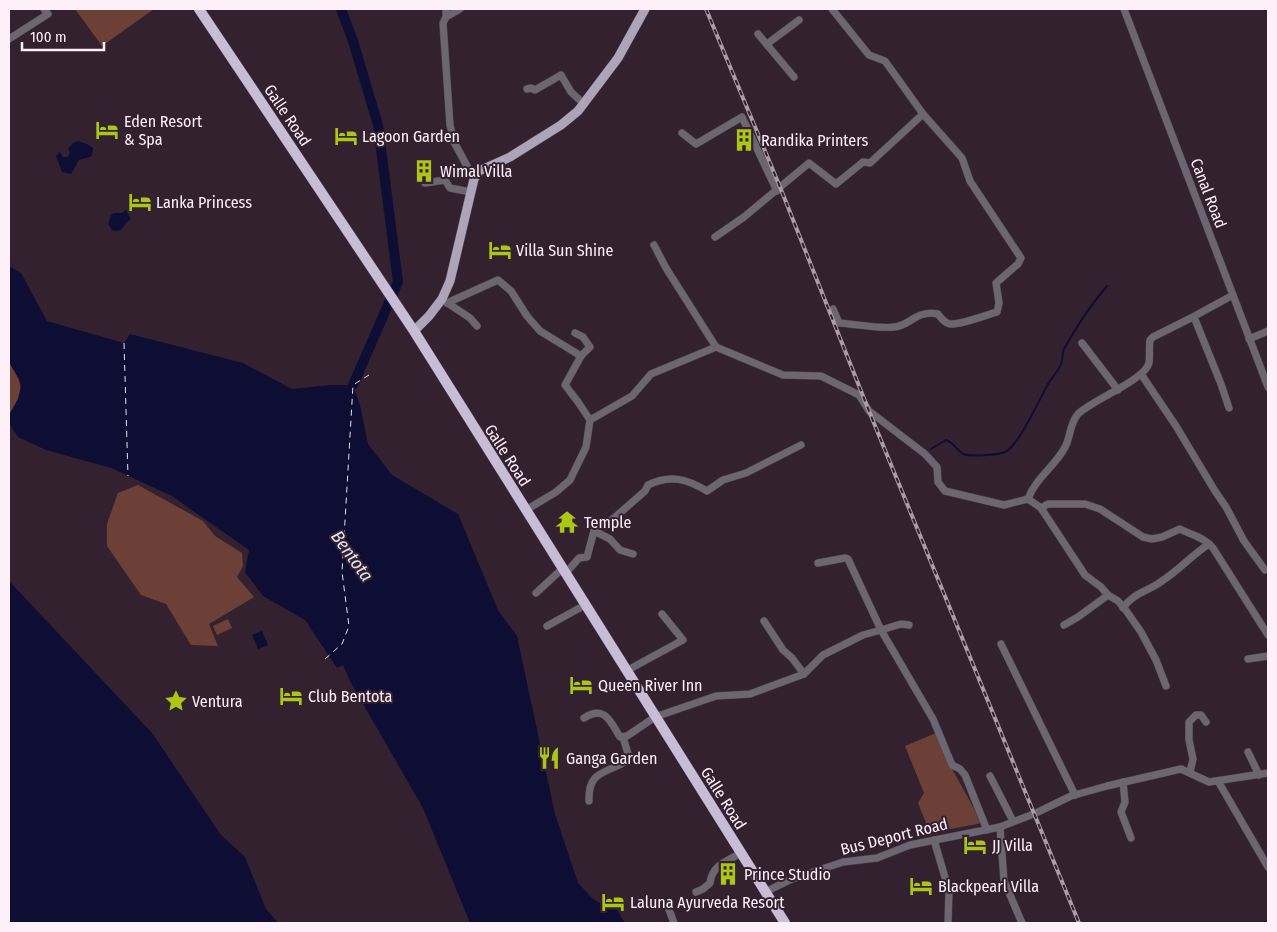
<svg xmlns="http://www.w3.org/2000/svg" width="1277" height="932" font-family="'Fira Sans Condensed',sans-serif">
<rect width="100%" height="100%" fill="#342130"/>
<!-- green -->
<g fill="#6c4036">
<polygon points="75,9 154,9 102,46"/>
<path d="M9,362C24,388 25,389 9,415Z"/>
<polygon points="138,485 203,521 215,536 242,553 243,566 237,577 254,597 209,624 218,646 191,645 166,604 141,595 107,546 107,524 118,493"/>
<polygon points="228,619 232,628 217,635 213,626"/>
<polygon points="936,733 951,767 982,823 930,833 918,803 924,793 905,746"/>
</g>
<!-- water -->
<g fill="#0e0d34">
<polygon points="78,141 87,144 93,148 92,155 90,157 79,160 71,174 62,172 56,156 60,152 63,157 68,157 70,152 68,148 73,143"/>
<path d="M126,210L131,219C123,223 124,234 112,230L108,224L111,215L114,213H122Z"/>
<polygon points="9,266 21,273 47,321 124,343 130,334 243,363 292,389 331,385 353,385 360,405 368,444 392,475 458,514 498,610 517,636 555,814 578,883 594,900 617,910 625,923 470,923 423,808 351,683 343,665 337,668 305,620 263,596 245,572 249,550 172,496 111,468 46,450 18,437 9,423 9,415 18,399 21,386 19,379 9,362"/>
<polygon points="9,581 152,733 221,835 245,857 266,909 278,923 9,923"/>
<polygon points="262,631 268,645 258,649 252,635"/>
</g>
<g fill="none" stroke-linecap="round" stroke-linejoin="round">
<!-- stream -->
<path stroke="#0e0d34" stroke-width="2" d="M931,449L946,440C954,443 957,450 963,454C969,457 999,455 1005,452C1018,447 1039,400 1047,386C1051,378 1058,372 1061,364C1063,359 1062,354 1064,349C1076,327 1090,306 1107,286"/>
<!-- river -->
<polyline stroke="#0e0d34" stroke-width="10" points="341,9 353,41 378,125 398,282 353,385"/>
<!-- ferry -->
<g stroke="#e0e3f2" stroke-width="1" stroke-dasharray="6 5" stroke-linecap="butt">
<polyline points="124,343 128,476"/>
<polyline points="325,659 342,644 349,626 342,572 353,385 369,375"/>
</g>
<defs>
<g id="minor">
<polyline points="446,9 446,17 443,23 450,125 454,142 474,179"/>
<path d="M832,9L869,55L885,61L923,114L962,158L970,181L1021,258L1018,264L996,283L999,303L997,312C986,315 961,325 950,324C944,323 941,318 938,314C914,310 911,326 894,327C881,329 854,324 839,323L833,309"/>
<polyline points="1124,9 1268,387"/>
<polyline points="446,17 460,9"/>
<polyline points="758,34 794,77"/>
<polyline points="9,39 48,14 44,9"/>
<polyline points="767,44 799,20"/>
<polyline points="527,89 531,88 535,90 561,75 571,92 584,104"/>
<polyline points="682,133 696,144 742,117 777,191"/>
<polyline points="425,183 445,180 450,188 471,192"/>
<polyline points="715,237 744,217 809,163 836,184 863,162 870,163 923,114"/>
<path d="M654,245L666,268L716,347L783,375L821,376L859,395L869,411L925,454L937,467L938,482L945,491L1004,505L1028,499C1035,479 1054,467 1064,449C1071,438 1069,424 1078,414C1092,400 1145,380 1149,363C1150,356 1149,347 1150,340L1153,337L1191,318L1233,295"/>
<polyline points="446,302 470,318 477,326"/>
<path d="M447,303L498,280L511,291L527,316L540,331L581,356L565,385C574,396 582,407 590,420"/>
<polyline points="1194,317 1221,384 1229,408"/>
<polyline points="575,333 583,337 590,347 581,356"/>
<polyline points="1249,339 1268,331"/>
<polyline points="1082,343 1118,390"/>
<polyline points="1141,374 1176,426 1215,491 1226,507 1244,541 1265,570"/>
<polyline points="1028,499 1041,508 1085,575 1101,587 1108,595 1118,601 1125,609 1141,632 1156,660 1166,686"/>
<path d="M1041,508L1048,504H1085L1100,509L1143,537L1152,539L1162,537L1180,529C1191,535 1204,537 1213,548L1268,635"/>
<polyline points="526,510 556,492 570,480 586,447 590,420 632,396 651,374 716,347"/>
<polyline points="594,531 610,539 620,550 633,554"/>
<polyline points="818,563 845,558 848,559 881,630 901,624 909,625"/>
<path d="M565,574L579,558L587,557L594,531L613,519L645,491L648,485C670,474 687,479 707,491L723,480L746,473L801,445"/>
<polyline points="536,593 562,569"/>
<path d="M1123,608C1133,593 1149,591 1162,581C1179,570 1192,555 1209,544"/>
<polyline points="764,621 783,650 792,658 804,674"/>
<polyline points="1064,625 1078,617 1108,595"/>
<polyline points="547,626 585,605"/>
<polyline points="1001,644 1075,795"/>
<polyline points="1248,659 1268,656"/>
<polyline points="626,671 683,640 662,614"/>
<path d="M584,718C604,705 610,720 620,737L627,736L655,717L716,696L750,694L804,674L823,655L863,635L881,630L933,719L952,765L960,769L965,775L987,830"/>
<polyline points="1248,752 1259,775"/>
<polyline points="1190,772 1193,759 1189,740 1189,722 1196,715 1201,715 1206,722"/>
<polyline points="990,776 1013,821"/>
<polyline points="1218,781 1268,867"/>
<polyline points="1123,782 1125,802 1121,812 1131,838"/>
<path d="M589,801C588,770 606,774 626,761L628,754L623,737"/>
<polyline points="1038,812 1071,796 1107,786 1181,769 1209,782 1268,773"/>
<polyline points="1000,827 1004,881 1022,923"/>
<polyline points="934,840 949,891 948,923"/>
<path d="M696,892L703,889L710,883C712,865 727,861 741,853"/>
<polyline points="765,892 792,879 843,862 877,858 910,845 1000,827 1031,815"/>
<polyline points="668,907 674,923"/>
</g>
<polyline id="major" points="414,331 429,316 442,299 450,281 474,179 479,171 510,157 561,125 578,111 618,58 645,9"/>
<polyline id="highway" points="199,9 414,331 785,923"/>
</defs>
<!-- minor casing -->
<use href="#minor" stroke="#503e4c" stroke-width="8"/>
<!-- major casing -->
<use href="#major" stroke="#503e4c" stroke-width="10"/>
<!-- highway casing -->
<use href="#highway" stroke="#503e4c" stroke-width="11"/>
<!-- minor -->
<use href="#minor" stroke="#6b6671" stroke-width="7"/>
<!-- major -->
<use href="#major" stroke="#aea4b9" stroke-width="9"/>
<!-- highway -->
<use href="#highway" stroke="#c8bcd6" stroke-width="10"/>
<defs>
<polyline id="rail" points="706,9 780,187 869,411 1079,923"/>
</defs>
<!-- rail casing -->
<use href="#rail" stroke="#ac9ca8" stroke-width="4"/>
<!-- rail -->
<use href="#rail" stroke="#342130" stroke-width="2" stroke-dasharray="5.5" stroke-linecap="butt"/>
</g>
<!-- icons -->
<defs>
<symbol id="hotel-bare" viewBox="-9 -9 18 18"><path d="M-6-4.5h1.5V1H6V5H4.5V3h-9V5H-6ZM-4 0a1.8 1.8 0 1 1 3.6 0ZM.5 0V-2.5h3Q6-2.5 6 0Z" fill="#abc615" stroke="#342130" stroke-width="2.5" paint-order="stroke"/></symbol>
<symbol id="building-bare" viewBox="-9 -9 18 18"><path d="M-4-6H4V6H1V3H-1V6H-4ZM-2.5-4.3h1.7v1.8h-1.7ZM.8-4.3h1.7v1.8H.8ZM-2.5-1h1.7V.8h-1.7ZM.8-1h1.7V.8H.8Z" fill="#abc615" stroke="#342130" stroke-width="2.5" paint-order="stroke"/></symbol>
<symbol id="temple-bare" viewBox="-9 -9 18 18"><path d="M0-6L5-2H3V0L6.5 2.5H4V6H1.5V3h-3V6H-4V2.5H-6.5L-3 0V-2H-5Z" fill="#abc615" stroke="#342130" stroke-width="2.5" paint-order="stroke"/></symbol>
<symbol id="sight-bare" viewBox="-9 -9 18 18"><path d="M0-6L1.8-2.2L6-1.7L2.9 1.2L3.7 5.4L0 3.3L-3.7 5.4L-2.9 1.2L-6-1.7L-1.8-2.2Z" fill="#abc615" stroke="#342130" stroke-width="2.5" paint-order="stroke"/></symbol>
<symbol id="restaurant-bare" viewBox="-9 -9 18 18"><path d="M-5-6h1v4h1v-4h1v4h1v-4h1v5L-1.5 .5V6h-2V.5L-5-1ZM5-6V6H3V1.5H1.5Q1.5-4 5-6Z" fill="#abc615" stroke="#342130" stroke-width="2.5" paint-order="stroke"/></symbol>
</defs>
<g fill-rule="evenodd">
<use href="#hotel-bare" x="91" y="114" width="32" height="32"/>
<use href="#hotel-bare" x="330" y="120" width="32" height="32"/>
<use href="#building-bare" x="728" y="124" width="32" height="32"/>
<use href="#building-bare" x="408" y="155" width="32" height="32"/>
<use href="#hotel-bare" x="124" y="186" width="32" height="32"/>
<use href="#hotel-bare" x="484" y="234" width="32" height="32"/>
<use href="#temple-bare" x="551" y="506" width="32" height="32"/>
<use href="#hotel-bare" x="565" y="669" width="32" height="32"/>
<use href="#hotel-bare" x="275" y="680" width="32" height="32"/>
<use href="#sight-bare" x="160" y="685" width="32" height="32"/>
<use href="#restaurant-bare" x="533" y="742" width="32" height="32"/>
<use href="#hotel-bare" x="959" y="829" width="32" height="32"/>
<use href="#building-bare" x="712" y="858" width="32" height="32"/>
<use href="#hotel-bare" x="905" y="870" width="32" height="32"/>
<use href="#hotel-bare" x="597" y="886" width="32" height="32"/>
</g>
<g text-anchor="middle" stroke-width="4" stroke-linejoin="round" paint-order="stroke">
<!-- street labels -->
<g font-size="16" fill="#fdf0f9" stroke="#342130">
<text transform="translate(288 115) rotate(56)" y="6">Galle Road</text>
<text transform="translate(1209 193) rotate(69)" y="6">Canal Road</text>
<text transform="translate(508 455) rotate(57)" y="6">Galle Road</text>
<text transform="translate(724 798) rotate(58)" y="6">Galle Road</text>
<text transform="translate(894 836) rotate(-14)" y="6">Bus Deport Road</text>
</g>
<!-- poi labels -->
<g font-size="16" fill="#fdf0f9" stroke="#342130" text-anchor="start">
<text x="124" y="127">Eden Resort<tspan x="124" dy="18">&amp; Spa</tspan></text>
<text x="362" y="142">Lagoon Garden</text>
<text x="761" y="146">Randika Printers</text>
<text x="440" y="177">Wimal Villa</text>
<text x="156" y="208">Lanka Princess</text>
<text x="516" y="256">Villa Sun Shine</text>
<text x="584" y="528">Temple</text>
<text x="598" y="691">Queen River Inn</text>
<text x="308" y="702">Club Bentota</text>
<text x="192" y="707">Ventura</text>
<text x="566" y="764">Ganga Garden</text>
<text x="992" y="851">JJ Villa</text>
<text x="744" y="880">Prince Studio</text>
<text x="938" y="892">Blackpearl Villa</text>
<text x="630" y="908">Laluna Ayurveda Resort</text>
</g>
<!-- water labels -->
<g font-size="18" font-style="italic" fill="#e0e3f2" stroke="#342130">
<text transform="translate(352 556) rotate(54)" y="6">Bentota</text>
</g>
</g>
<!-- border -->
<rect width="1277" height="932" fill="none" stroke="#fdf0f9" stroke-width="20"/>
<!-- scale -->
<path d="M22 42v8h82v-8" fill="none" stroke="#fdf0f9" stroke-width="2.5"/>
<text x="30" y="42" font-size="15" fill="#fdf0f9" stroke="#342130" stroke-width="4" paint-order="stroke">100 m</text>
</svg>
